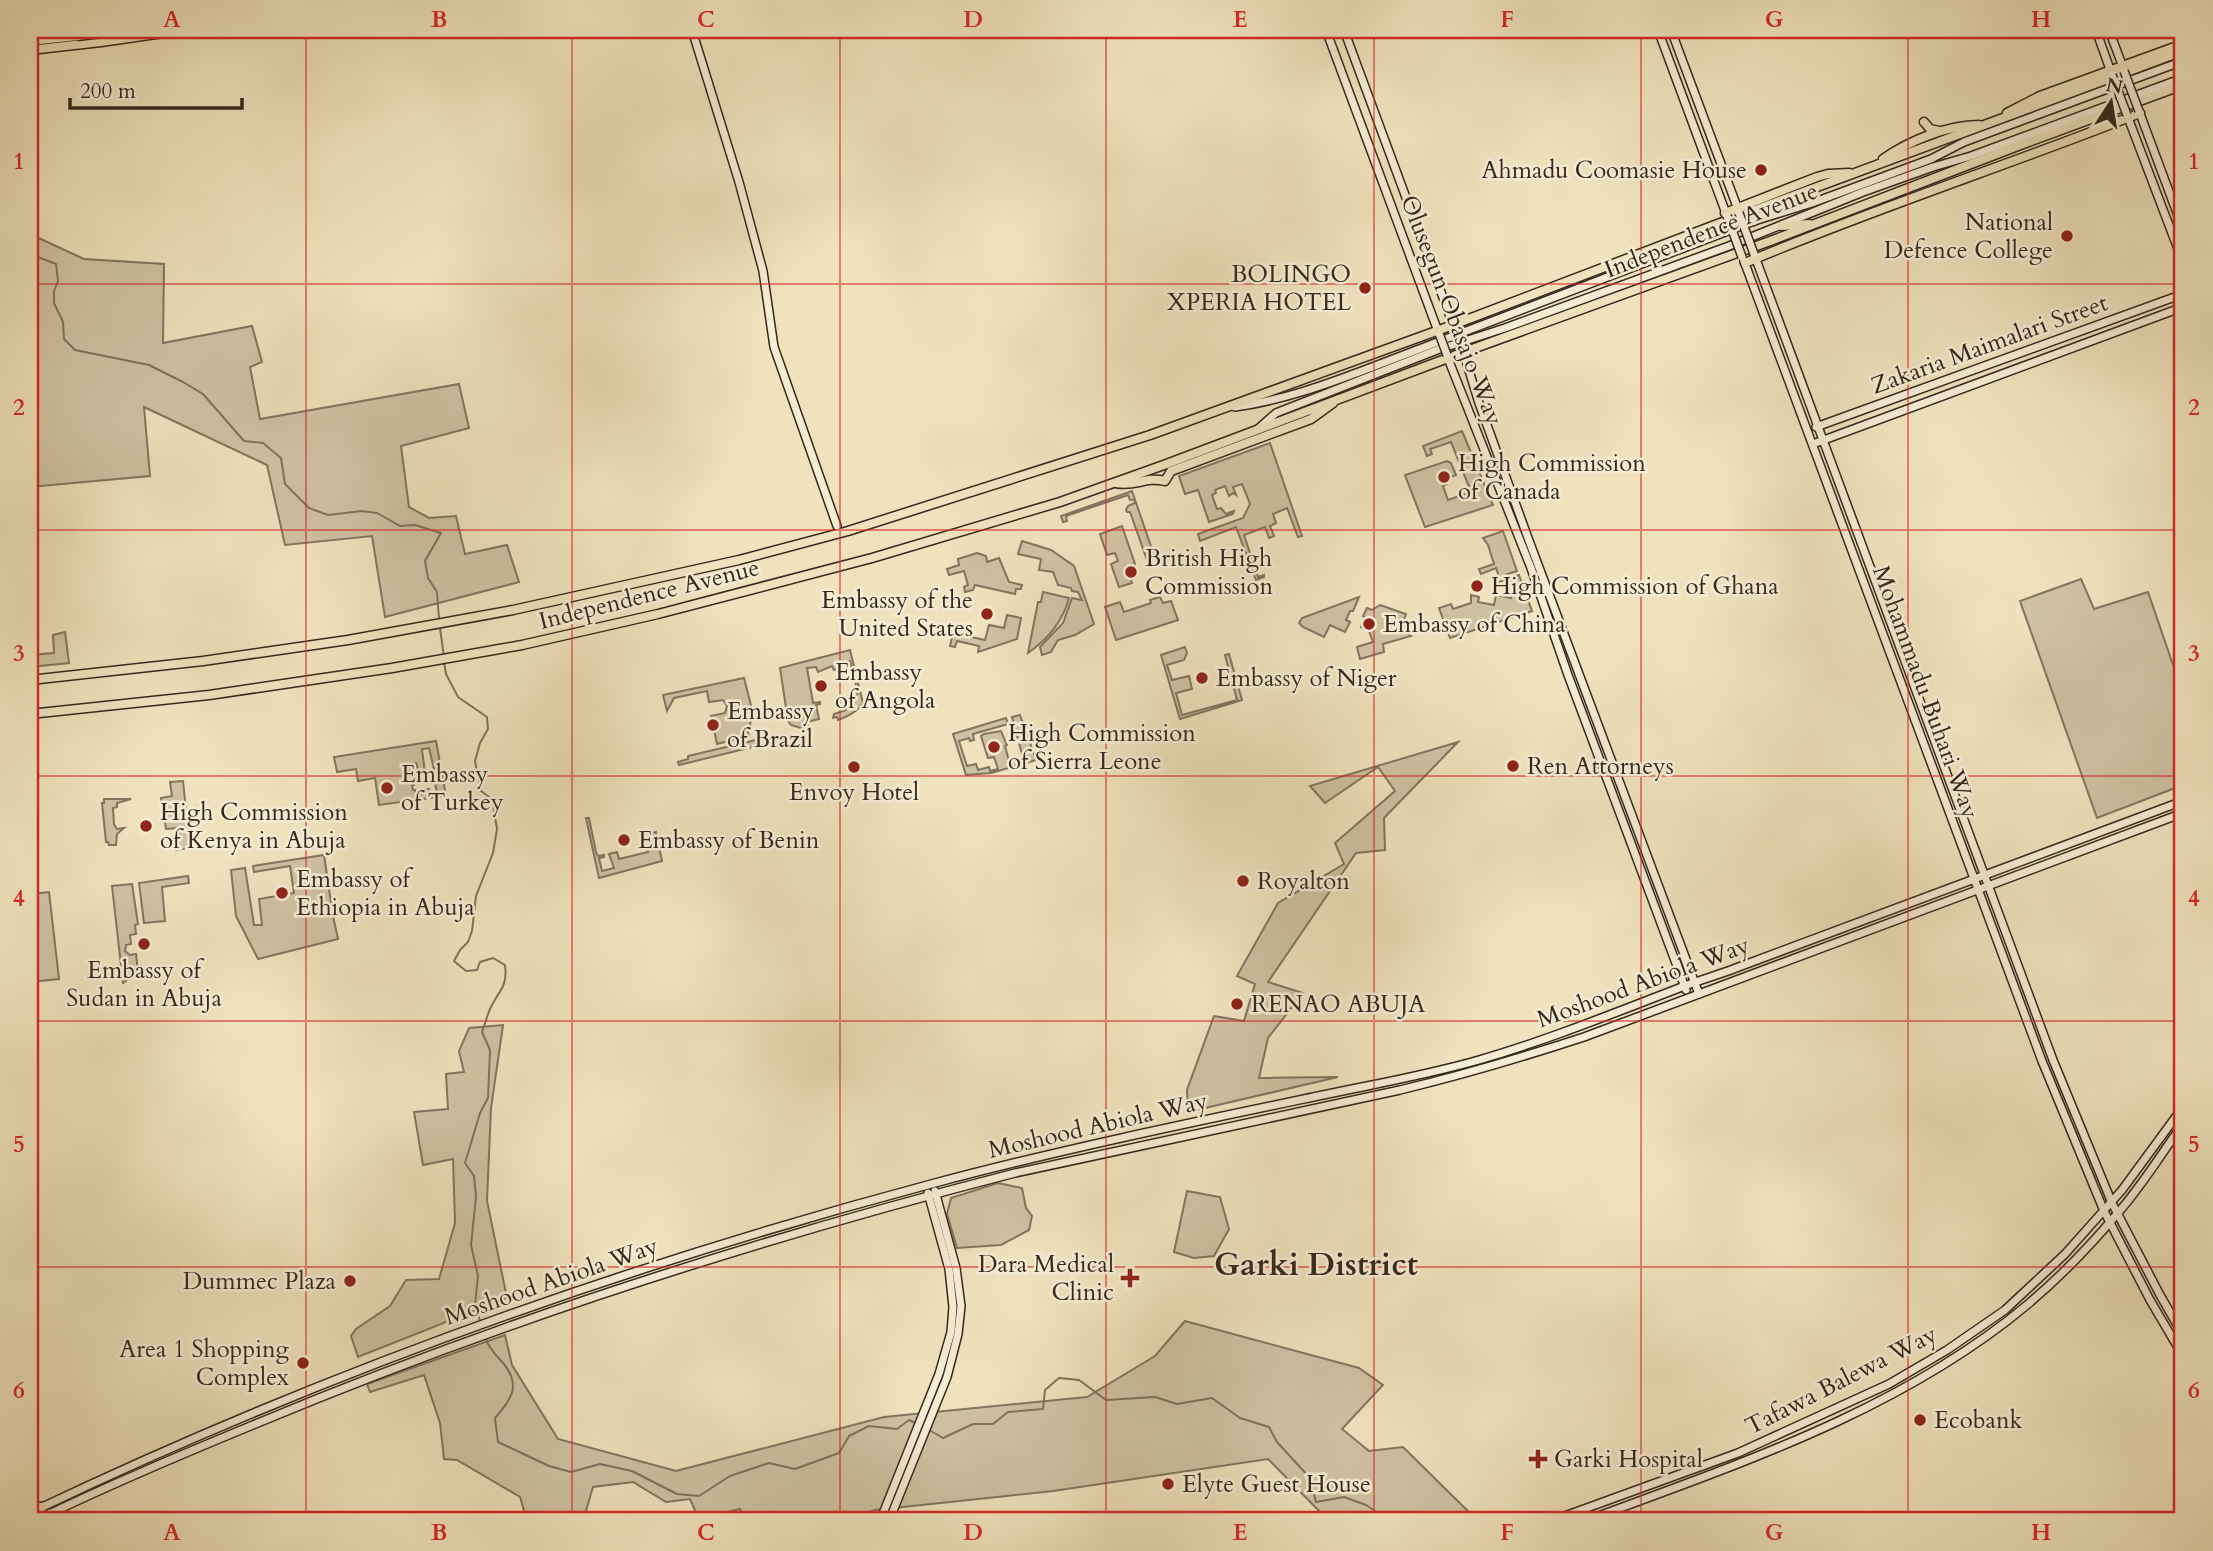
<svg xmlns="http://www.w3.org/2000/svg" width="2213" height="1551" font-family="Cardo,serif">
<rect width="100%" height="100%" fill="#efe2bd"/>
<filter id="stains"><feTurbulence type="fractalNoise" baseFrequency=".00286" numOctaves="4"/><feColorMatrix values="0 0 0 0 .2 0 0 0 0 .09 0 0 0 0 .02 0 0 0 .5 -.17"/></filter>
<radialGradient id="worn" r=".72"><stop offset=".6" stop-color="#630" stop-opacity="0"/><stop offset="1" stop-color="#630" stop-opacity=".3"/></radialGradient>
<!-- green -->
<g fill="#cfc2a2" stroke="#82755f" stroke-width="2" fill-rule="evenodd">
<polygon points="30,234 84,259 164,264 163,343 252,326 262,362 250,367 260,419 459,384 469,428 401,446 409,507 429,518 456,516 465,554 507,545 519,582 385,617 372,536 285,545 267,465 144,407 150,476 30,487"/>
<polygon points="1462,431 1493,505 1425,527 1405,475 1447,461 1451,463 1456,475 1446,479 1447,484 1443,486 1448,500 1471,492 1451,442 1430,449 1432,454 1427,456 1423,446"/>
<polygon points="1270,443 1302,536 1298,537 1287,508 1273,514 1276,523 1270,526 1274,536 1269,538 1265,527 1244,535 1258,577 1264,575 1264,577 1256,580 1236,527 1200,541 1198,534 1243,518 1250,504 1242,484 1233,487 1236,495 1233,493 1229,496 1225,486 1215,490 1216,493 1212,495 1217,509 1221,508 1226,514 1234,511 1233,514 1209,522 1198,490 1185,494 1179,476"/>
<polygon points="1132,491 1155,558 1147,560 1130,512 1127,512 1126,510 1128,506 1135,503 1134,499 1130,500 1128,495 1066,516 1067,521 1063,522 1061,516"/>
<polygon points="1122,526 1135,564 1127,567 1132,583 1119,587 1111,564 1118,561 1115,553 1107,555 1100,534"/>
<polygon points="1503,531 1517,571 1499,577 1496,568 1481,574 1479,569 1494,564 1488,545 1483,538"/>
<polygon points="1022,541 1051,550 1074,566 1094,624 1075,635 1058,640 1051,652 1042,655 1040,647 1063,623 1072,598 1082,600 1078,592 1072,591 1071,588 1058,585 1053,572 1039,570 1041,559 1018,554"/>
<polygon points="977,553 986,556 987,562 999,558 1009,582 1022,585 1021,589 1016,589 1015,594 975,585 973,590 965,592 964,587 968,585 964,571 949,575 947,569 959,565 958,559"/>
<polygon points="1519,575 1532,611 1450,638 1439,608 1451,604 1453,609 1471,603 1471,595 1479,597 1478,602 1494,605 1496,595 1511,598 1513,586 1496,583"/>
<polygon points="2081,579 2094,609 2148,592 2183,694 2183,785 2097,818 2020,601"/>
<path d="M1043,592L1069,598C1063,621 1048,639 1028,653L1038,602H1041Z"/>
<polygon points="1160,597 1163,603 1171,601 1178,620 1116,640 1105,607 1120,602 1124,612 1151,603 1150,600"/>
<polygon points="1359,597 1353,611 1350,611 1346,620 1350,622 1345,632 1330,625 1324,637 1303,627 1299,623 1302,618"/>
<polygon points="1380,605 1406,614 1403,622 1406,633 1411,636 1383,644 1384,652 1360,659 1357,647 1373,642 1369,631 1361,627 1365,617 1363,616 1367,608 1372,610"/>
<polygon points="1007,615 1021,618 1017,639 978,652 979,646 957,641 955,647 950,646 953,633 985,640 989,625 1004,628"/>
<polygon points="65,632 69,663 30,667 30,655 54,653 53,635"/>
<polygon points="1185,647 1187,653 1184,660 1167,665 1172,680 1189,676 1192,689 1176,693 1182,715 1237,700 1225,655 1229,654 1242,700 1180,719 1161,655"/>
<path d="M850,650L863,703C857,712 848,716 838,720L837,717L833,718L834,714L846,710V704L852,701L858,693L850,661L840,664V668L834,670L832,666L818,672L816,667L807,668L813,703L820,702V704L816,705L819,719L807,722L808,725L803,726L804,729L791,725L788,721L780,668Z"/>
<polygon points="744,678 754,717 750,723 751,728 747,729 749,736 717,744 711,716 725,713 727,706 723,700 709,702 707,691 674,698 667,711 663,695"/>
<polygon points="1020,715 1036,760 991,773 966,775 953,734 1006,718 1008,724 973,734 974,740 970,741 969,738 959,741 967,766 976,764 978,770 989,767 990,771 998,769 994,757 988,758 981,736 984,734 1001,731 1007,745 1005,746 1009,761 1023,758 1012,717"/>
<polygon points="760,739 761,745 679,765 678,762 688,759 688,756"/>
<path d="M436,741L446,796L379,805L375,778L358,781L356,769L337,772L334,757ZM429,748L437,782L435,783L437,793L430,795L429,789L421,791L422,794L416,795L415,790H413L412,785H414L410,770L412,769L411,764L416,763L422,782L426,781L422,749Z"/>
<polygon points="1458,742 1384,818 1385,850 1356,853 1268,982 1303,993 1268,1038 1259,1078 1338,1077 1188,1112 1187,1090 1214,1016 1244,1021 1255,984 1237,976 1278,903 1344,864 1335,843 1395,791 1378,767 1325,803 1310,786"/>
<polygon points="183,781 190,848 176,850 175,839 180,838 178,828 166,829 161,798 172,796 170,782"/>
<polygon points="104,799 131,799 117,803 117,807 113,808 114,824 117,829 124,828 117,834 116,845 109,845 108,842 106,842 102,803 104,803"/>
<polygon points="586,818 589,818 596,852 598,856 604,855 604,857 599,858 602,871 614,868 609,854 617,852 619,859 648,852 647,846 653,842 652,833 656,832 662,861 599,878"/>
<polygon points="324,855 333,916 338,939 258,959 236,916 231,870 245,868 254,925 262,925 259,899 294,893 290,866 254,872 253,866"/>
<polygon points="188,876 189,883 162,887 165,921 144,923 139,883"/>
<polygon points="132,884 138,924 135,925 136,934 130,935 131,944 126,945 125,951 130,955 136,954 138,972 123,983 112,886"/>
<polygon points="49,892 59,979 31,982 32,894"/>
<polygon points="503,1025 491,1108 487,1201 507,1298 358,1357 351,1336 356,1329 390,1306 406,1280 439,1279 455,1223 453,1159 423,1165 414,1112 448,1109 446,1074 464,1072 459,1051 469,1028"/>
<polygon points="998,1183 1022,1188 1026,1208 1032,1216 1029,1230 1001,1245 957,1248 947,1214 951,1198"/>
<polygon points="1187,1191 1220,1197 1229,1229 1214,1256 1194,1258 1174,1252"/>
<polygon points="1185,1321 1359,1368 1383,1385 1342,1429 1369,1451 1403,1447 1478,1521 1329,1521 1268,1459 1053,1491 875,1510 838,1521 746,1521 740,1509 699,1519 690,1499 666,1502 633,1482 593,1487 583,1521 527,1521 520,1497 457,1460 444,1459 440,1423 424,1375 370,1392 367,1384 505,1335 512,1365 558,1439 676,1471 884,1417 1087,1397 1155,1356"/>
</g>
<g fill="none" stroke-linecap="round" stroke-linejoin="round">
<!-- stream -->
<g stroke="#7f725c" stroke-width="2">
<polyline points="30,254 56,264 58,281 54,291 54,303 63,322 64,339 75,350 149,365 183,382 203,394 244,441 263,443 281,458 285,484 309,508 328,515 362,511 377,513 400,526 415,525 441,533 425,561 428,578 437,592 439,619"/>
<polyline points="440,628 444,657"/>
<path d="M444,662L446,674L458,697L487,717L488,729L480,743L475,761L481,791L492,799L497,829L493,853L476,896L472,931L468,942L460,950L454,961L466,971L477,970L480,962L493,958L505,965C508,988 498,991 490,1009C487,1016 485,1024 482,1032L490,1050L488,1098L480,1113L465,1163L474,1176L476,1197L471,1245L478,1276L475,1304L480,1321"/>
<path d="M486,1339C489,1349 496,1355 503,1363C522,1386 511,1399 495,1418L498,1442L549,1466L571,1472L600,1464L632,1471L677,1494L699,1496L730,1476L769,1463L795,1469L839,1453L849,1436L869,1426L897,1429L909,1420L915,1423"/>
<polyline points="929,1430 943,1438 973,1424 993,1424 1008,1412 1043,1409 1045,1390 1059,1378 1079,1380 1106,1400 1155,1397 1177,1404 1212,1398 1240,1418 1269,1427 1277,1442 1310,1478 1316,1502 1344,1497 1366,1505 1390,1521"/>
</g>
<defs>
<g id="secondary">
<polyline points="692,30 739,182 763,271 774,347 837,526"/>
<polyline points="1326,30 1439,334"/>
<polyline points="1344,30 1455,330"/>
<polyline points="1658,30 1727,216"/>
<polyline points="1671,30 1739,212"/>
<polyline points="2096,30 2112,75"/>
<polyline points="2109,30 2124,70"/>
<polyline points="2139,111 2183,229"/>
<polyline points="2127,115 2183,262"/>
<polyline points="1754,254 2053,1060 2112,1203 2160,1295 2183,1335"/>
<polyline points="1744,261 2042,1061 2104,1211 2150,1300 2183,1356"/>
<polyline points="1463,351 1479,403 1528,538 1699,994"/>
<polyline points="1447,356 1531,568 1568,675 1686,990"/>
<path d="M1235,407C1280,401 1325,385 1367,369L1754,221L1812,203L1931,159L1964,142L2183,61"/>
<polyline points="1816,427 2183,294"/>
<polyline points="1259,428 1276,413 1437,350 1505,328 1729,246 1863,192 1933,167 1971,156 2183,78"/>
<polyline points="1813,444 2183,307"/>
<path d="M38,1509C326,1372 627,1265 935,1183C1063,1149 1194,1122 1323,1095C1375,1084 1427,1075 1479,1060C1548,1040 1614,1013 1682,987C1700,980 1718,975 1736,968C1885,912 2034,856 2183,801"/>
<path d="M35,1521C106,1486 180,1455 253,1425C501,1321 755,1240 1015,1173L1400,1090C1462,1075 1523,1057 1584,1037L2183,813"/>
<polyline points="880,1521 939,1374 951,1332 953,1307 949,1269 928,1193"/>
<polyline points="889,1521 947,1377 958,1334 961,1306 956,1268 935,1191"/>
<polyline points="1551,1521 1738,1453 1889,1384 1947,1350 2005,1310 2065,1254 2122,1190 2183,1107"/>
<path d="M1585,1521C1738,1464 1900,1411 2027,1305C2059,1278 2090,1246 2117,1214C2142,1186 2161,1154 2183,1124"/>
</g>
<g id="primary">
<polyline points="30,41 77,36"/>
<polyline points="30,50 101,42 184,30"/>
<polyline points="2007,113 2040,96 2183,44"/>
<polyline points="1924,122 1930,129 1939,131"/>
<path d="M1883,159C1909,141 1947,125 1979,125"/>
<polyline points="1725,213 1817,177 1828,174 1849,173"/>
<polyline points="1754,221 1782,204"/>
<polyline points="1781,226 1809,224"/>
<path d="M1745,263C1875,208 2009,165 2140,113"/>
<path d="M1116,483C1136,487 1145,476 1165,481L1171,471L1311,419L1333,403"/>
<polyline points="30,680 203,661 348,640 513,610 739,560 848,531 1150,435 1453,325 1715,225 2183,51"/>
<polyline points="30,714 209,695 392,668 522,645 658,614 872,558 1060,502 1161,466 1464,352 1773,240 2023,144 2183,85"/>
</g>
<g id="highway">
<polyline points="30,1510 42,1507"/>
<polyline points="43,1521 50,1514"/>
</g>
</defs>
<!-- secondary casing -->
<use href="#secondary" stroke="#35281c" stroke-width="10"/>
<!-- primary casing -->
<use href="#primary" stroke="#35281c" stroke-width="11"/>
<!-- highway casing -->
<use href="#highway" stroke="#35281c" stroke-width="12"/>
<!-- secondary -->
<use href="#secondary" stroke="#f5ecd4" stroke-width="7"/>
<!-- primary -->
<use href="#primary" stroke="#efe2bd" stroke-width="8"/>
<!-- highway -->
<use href="#highway" stroke="#efe2bd" stroke-width="9"/>
<defs>
<g id="secondary-bridge">
<polyline points="2124,71 2139,111"/>
<polyline points="2112,75 2127,115"/>
<polyline points="1739,213 1754,254"/>
<polyline points="1727,216 1742,257"/>
<polyline points="1455,331 1463,351"/>
<polyline points="1440,336 1447,355"/>
</g>
<polyline id="primary-bridge" points="77,36 128,30"/>
</defs>
<!-- secondary-bridge casing -->
<use href="#secondary-bridge" stroke="#35281c" stroke-width="10" stroke-linecap="butt"/>
<!-- primary-bridge casing -->
<use href="#primary-bridge" stroke="#35281c" stroke-width="11" stroke-linecap="butt"/>
<!-- secondary-bridge -->
<use href="#secondary-bridge" stroke="#f5ecd4" stroke-width="7"/>
<!-- primary-bridge -->
<use href="#primary-bridge" stroke="#efe2bd" stroke-width="8"/>
</g>
<!-- grid -->
<path fill="none" stroke="#d62828" stroke-width="2" stroke-opacity="0.55" d="M306,30V1521M572,30V1521M840,30V1521M1106,30V1521M1374,30V1521M1641,30V1521M1908,30V1521M30,284H2183M30,530H2183M30,776H2183M30,1021H2183M30,1267H2183"/>
<!-- markers -->
<g fill="#8f2418" stroke="#f5ecd4" stroke-width="2.5">
<circle cx="1761" cy="170" r="7"/>
<circle cx="2067" cy="236" r="7"/>
<circle cx="1365" cy="288" r="7"/>
<circle cx="1444" cy="477" r="7"/>
<circle cx="1131" cy="572" r="7"/>
<circle cx="1477" cy="586" r="7"/>
<circle cx="987" cy="614" r="7"/>
<circle cx="1369" cy="624" r="7"/>
<circle cx="1202" cy="678" r="7"/>
<circle cx="821" cy="686" r="7"/>
<circle cx="713" cy="725" r="7"/>
<circle cx="994" cy="747" r="7"/>
<circle cx="1513" cy="766" r="7"/>
<circle cx="854" cy="767" r="7"/>
<circle cx="387" cy="788" r="7"/>
<circle cx="146" cy="826" r="7"/>
<circle cx="624" cy="840" r="7"/>
<circle cx="1243" cy="881" r="7"/>
<circle cx="282" cy="893" r="7"/>
<circle cx="144" cy="944" r="7"/>
<circle cx="1237" cy="1004" r="7"/>
<path d="M1126.5 1267.5h7v7h7v7h-7v7h-7v-7h-7v-7h7z"/>
<circle cx="350" cy="1281" r="7"/>
<circle cx="303" cy="1363" r="7"/>
<circle cx="1920" cy="1420" r="7"/>
<path d="M1534.5 1448.5h7v7h7v7h-7v7h-7v-7h-7v-7h7z"/>
<circle cx="1168" cy="1484" r="7"/>
</g>
<g text-anchor="middle" stroke-width="5" stroke-linejoin="round" paint-order="stroke">
<!-- poi labels -->
<g font-size="24" fill="#35281c" stroke="#f5ecd4" text-anchor="start">
<text x="1747" y="178" text-anchor="end">Ahmadu Coomasie House</text>
<text x="2053" y="230" text-anchor="end">National<tspan x="2053" dy="28">Defence College</tspan></text>
<text x="1351" y="282" text-anchor="end">BOLINGO<tspan x="1351" dy="28">XPERIA HOTEL</tspan></text>
<text x="1458" y="471">High Commission<tspan x="1458" dy="28">of Canada</tspan></text>
<text x="1145" y="566">British High<tspan x="1145" dy="28">Commission</tspan></text>
<text x="1491" y="594">High Commission of Ghana</text>
<text x="973" y="608" text-anchor="end">Embassy of the<tspan x="973" dy="28">United States</tspan></text>
<text x="1383" y="632">Embassy of China</text>
<text x="835" y="680">Embassy<tspan x="835" dy="28">of Angola</tspan></text>
<text x="1216" y="686">Embassy of Niger</text>
<text x="727" y="719">Embassy<tspan x="727" dy="28">of Brazil</tspan></text>
<text x="1008" y="741">High Commission<tspan x="1008" dy="28">of Sierra Leone</tspan></text>
<text x="1527" y="774">Ren Attorneys</text>
<text x="401" y="782">Embassy<tspan x="401" dy="28">of Turkey</tspan></text>
<text x="854" y="800" text-anchor="middle">Envoy Hotel</text>
<text x="160" y="820">High Commission<tspan x="160" dy="28">of Kenya in Abuja</tspan></text>
<text x="638" y="848">Embassy of Benin</text>
<text x="296" y="887">Embassy of<tspan x="296" dy="28">Ethiopia in Abuja</tspan></text>
<text x="1257" y="889">Royalton</text>
<text x="144" y="978" text-anchor="middle">Embassy of<tspan x="144" dy="28">Sudan in Abuja</tspan></text>
<text x="1251" y="1012">RENAO ABUJA</text>
<text x="1114" y="1272" text-anchor="end">Dara Medical<tspan x="1114" dy="28">Clinic</tspan></text>
<text x="336" y="1289" text-anchor="end">Dummec Plaza</text>
<text x="289" y="1357" text-anchor="end">Area 1 Shopping<tspan x="289" dy="28">Complex</tspan></text>
<text x="1934" y="1428">Ecobank</text>
<text x="1554" y="1467">Garki Hospital</text>
<text x="1182" y="1492">Elyte Guest House</text>
</g>
<!-- street labels -->
<g font-size="24" fill="#35281c" stroke="#f5ecd4">
<text transform="translate(1711 230) rotate(-21)" y="8">Independence Avenue</text>
<text transform="translate(1452 310) rotate(69)" y="8">Olusegun Obasajo Way</text>
<text transform="translate(1989 344) rotate(-20)" y="8">Zakaria Maimalari Street</text>
<text transform="translate(649 594) rotate(-14)" y="8">Independence Avenue</text>
<text transform="translate(1926 692) rotate(70)" y="8">Mohammadu Buhari Way</text>
<text transform="translate(1643 982) rotate(-20)" y="8">Moshood Abiola Way</text>
<text transform="translate(1098 1125) rotate(-13)" y="8">Moshood Abiola Way</text>
<text transform="translate(551 1281) rotate(-19)" y="8">Moshood Abiola Way</text>
<text transform="translate(1841 1380) rotate(-27)" y="8">Tafawa Balewa Way</text>
</g>
<!-- district labels -->
<g font-size="32" font-weight="bold" fill="#35281c" stroke="#f5ecd4">
<text x="1316" y="1275">Garki District</text>
</g>
</g>
<!-- margin -->
<rect width="2213" height="1551" fill="none" stroke="#efe2bd" stroke-width="77"/>
<!-- north arrow -->
<g transform="translate(2111 102) rotate(12)" stroke="#f5ecd4" stroke-width="5" paint-order="stroke">
<path d="M0-5L12 26L0 18L-12 26Z" fill="#35281c"/>
<text y="-10" font-size="19" font-weight="bold" text-anchor="middle" fill="#35281c">N</text>
</g>
<!-- scale -->
<path d="M70 98v10h172v-10" fill="none" stroke="#35281c" stroke-width="3.5"/>
<text x="80" y="98" font-size="21" fill="#35281c" stroke="#f5ecd4" stroke-width="5" paint-order="stroke">200 m</text>
<rect x="38" y="38" width="2136" height="1474" fill="none" stroke="#d62828" stroke-width="2.5"/>
<g font-size="23" text-anchor="middle" font-weight="bold" fill="#d62828">
<text x="172" y="27">A</text>
<text x="439" y="27">B</text>
<text x="706" y="27">C</text>
<text x="973" y="27">D</text>
<text x="1240" y="27">E</text>
<text x="1507" y="27">F</text>
<text x="1774" y="27">G</text>
<text x="2041" y="27">H</text>
<text x="19" y="169">1</text>
<text x="2194" y="169">1</text>
<text x="19" y="415">2</text>
<text x="2194" y="415">2</text>
<text x="19" y="661">3</text>
<text x="2194" y="661">3</text>
<text x="19" y="906">4</text>
<text x="2194" y="906">4</text>
<text x="19" y="1152">5</text>
<text x="2194" y="1152">5</text>
<text x="19" y="1398">6</text>
<text x="2194" y="1398">6</text>
<text x="172" y="1540">A</text>
<text x="439" y="1540">B</text>
<text x="706" y="1540">C</text>
<text x="973" y="1540">D</text>
<text x="1240" y="1540">E</text>
<text x="1507" y="1540">F</text>
<text x="1774" y="1540">G</text>
<text x="2041" y="1540">H</text>
</g>
<rect width="100%" height="100%" filter="url(#stains)"/>
<rect width="100%" height="100%" fill="url(#worn)"/>
</svg>
